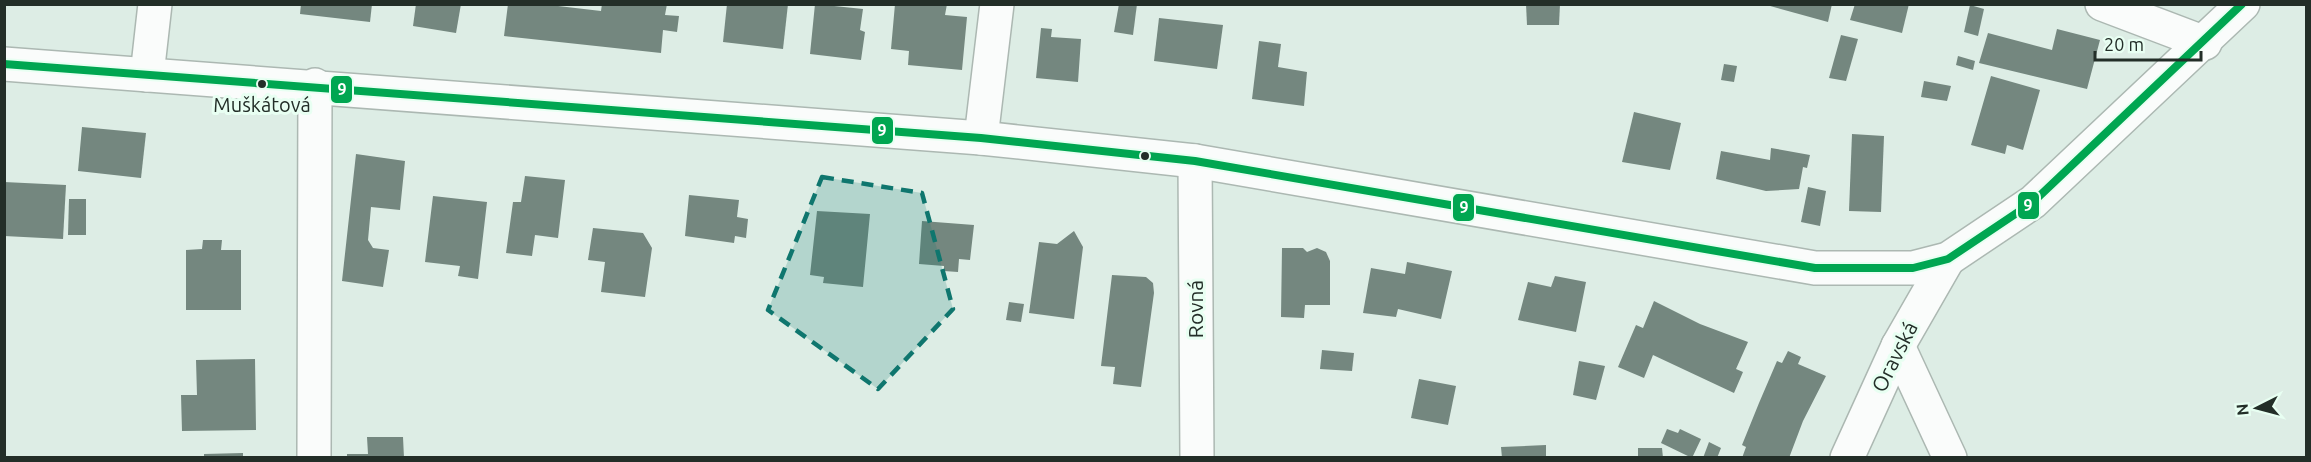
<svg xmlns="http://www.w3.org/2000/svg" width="2311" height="462" font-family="Ubuntu,sans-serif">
<rect width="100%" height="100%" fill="#ddede5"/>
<!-- building -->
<g fill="#74877f">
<polygon points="301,4 372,4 370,22 300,14"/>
<polygon points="416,4 461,4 456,33 413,26"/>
<polygon points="508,4 541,4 601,11 602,4 667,4 665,15 679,16 677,32 663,30 661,53 504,36"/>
<polygon points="727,4 788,4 783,49 723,42"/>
<polygon points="815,4 863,9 860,30 865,32 861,60 810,54"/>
<polygon points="895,4 947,4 945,15 967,17 962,70 908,65 909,51 891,49"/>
<polygon points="1119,4 1137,4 1133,35 1114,32"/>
<polygon points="1526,4 1560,4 1559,25 1527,25"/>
<polygon points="1763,4 1832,4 1828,22"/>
<polygon points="1855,4 1909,4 1902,33 1850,20"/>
<polygon points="1970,5 1984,9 1978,36 1964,32"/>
<polygon points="1159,18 1223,25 1217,69 1154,61"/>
<polygon points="1041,28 1052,29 1051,37 1081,39 1078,82 1036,78"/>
<polygon points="2057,29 2100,40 2087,89 1979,63 1988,33 2052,50"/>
<polygon points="1841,35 1858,39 1846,81 1829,78"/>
<polygon points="1259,41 1281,44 1278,67 1307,72 1304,106 1252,99"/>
<polygon points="1958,56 1975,61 1973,70 1956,65"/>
<polygon points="1724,64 1737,66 1734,82 1721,80"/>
<polygon points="1991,76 2040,90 2023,150 2007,145 2005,154 1971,145"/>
<polygon points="1924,81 1951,86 1947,101 1921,97"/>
<polygon points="1634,112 1681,123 1670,170 1622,162"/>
<polygon points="82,127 146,133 141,178 78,171"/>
<polygon points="1852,134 1884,136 1881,212 1849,211"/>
<polygon points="1771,148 1810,155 1807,168 1803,167 1799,189 1766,191 1716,179 1721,151 1770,160"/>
<polygon points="356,154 405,161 400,210 371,207 368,240 373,248 389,250 383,287 342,281"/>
<polygon points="525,176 565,180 558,238 535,235 532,256 506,253 513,202 521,202"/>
<polygon points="4,182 66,185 63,239 4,236"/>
<polygon points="1808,187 1826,191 1820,226 1801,222"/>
<polygon points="689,195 739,200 737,217 748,219 746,238 735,236 734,243 685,236"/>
<polygon points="433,196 487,202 478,279 458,276 460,266 425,262"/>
<polygon points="69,199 86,199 86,235 68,235"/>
<polygon points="817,211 870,214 863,287 823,283 824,277 810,275"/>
<polygon points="922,221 974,225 970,260 959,259 958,272 944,271 944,266 919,264"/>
<polygon points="593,228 643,233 652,248 645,297 601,292 605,262 588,260"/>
<polygon points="1074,231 1083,247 1074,319 1029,313 1039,242 1057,244"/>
<polygon points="203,240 222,240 221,250 241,250 241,310 186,310 186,250 202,249"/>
<polygon points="1282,248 1303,248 1307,252 1317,248 1326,252 1330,261 1330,305 1305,305 1304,318 1281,317"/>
<polygon points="1407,262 1452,271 1441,319 1398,309 1396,317 1363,313 1371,268 1405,274"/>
<polygon points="1112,275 1146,277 1153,283 1154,293 1141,387 1113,384 1115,367 1101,366"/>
<polygon points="1555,276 1586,282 1576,332 1518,320 1528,282 1551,287"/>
<polygon points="1654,301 1700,324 1748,342 1736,369 1743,372 1734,393 1653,355 1644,378 1618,367 1636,325 1643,328"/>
<polygon points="1009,302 1024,304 1021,322 1006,320"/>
<polygon points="1322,350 1354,353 1352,371 1320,369"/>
<polygon points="1788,351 1801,357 1798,364 1826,376 1803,421 1789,458 1742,458 1746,447 1742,445 1759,403 1777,361 1782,363"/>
<polygon points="255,359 256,430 182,431 181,395 197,395 196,360"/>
<polygon points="1579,361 1605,366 1596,400 1573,395"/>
<polygon points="1419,379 1456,386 1448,425 1411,418"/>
<polygon points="1667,429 1678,433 1680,429 1701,439 1692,458 1661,443"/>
<polygon points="367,437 403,437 404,458 347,458 347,454 368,454"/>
<polygon points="1709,442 1721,448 1717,458 1703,458"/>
<polygon points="1546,445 1546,458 1502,458 1501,447"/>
<polygon points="1638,448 1662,448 1663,458 1638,458"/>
<polygon points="243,453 243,458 204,458 204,454"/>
</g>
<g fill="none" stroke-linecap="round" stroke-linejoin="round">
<defs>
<g id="minor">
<polyline points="2102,4 2205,43"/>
<polyline points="147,75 155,4"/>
<polyline points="981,138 997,4"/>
<polyline points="1195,161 1197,458"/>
<polyline points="1898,346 1950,458"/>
<polyline points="314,458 315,85"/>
<polyline points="1847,458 1898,346 1948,259"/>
</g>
<polyline id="tertiary" points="4,64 981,138 1195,161 1815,268 1913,268 1948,259 2033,202 2243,4"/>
</defs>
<!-- minor casing -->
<use href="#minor" stroke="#acb8b2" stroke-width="36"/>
<!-- tertiary casing -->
<use href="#tertiary" stroke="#acb8b2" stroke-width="36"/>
<!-- minor -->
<use href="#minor" stroke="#fafcfb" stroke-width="33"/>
<!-- tertiary -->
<use href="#tertiary" stroke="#fafcfb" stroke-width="33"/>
<defs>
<polyline id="bus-1" points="4,64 981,138 1195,161 1815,268 1913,268 1948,259 2033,202 2242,4"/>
</defs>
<!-- bus-1 casing -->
<use href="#bus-1" stroke="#e8fff2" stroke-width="12"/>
<!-- bus-1 -->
<use href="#bus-1" stroke="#00a651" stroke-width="8"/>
</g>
<!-- marked area -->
<path fill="#0f766e" fill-opacity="0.2" stroke="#0f766e" stroke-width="4.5" stroke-dasharray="12 8" stroke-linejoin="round" d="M822,177L922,193L953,309L878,389L768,310Z"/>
<!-- markers -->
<g fill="#232e28" stroke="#e8fff2" stroke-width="2">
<circle cx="262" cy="84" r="5"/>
<circle cx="1145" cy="156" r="5"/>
</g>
<g text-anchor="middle" stroke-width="6" stroke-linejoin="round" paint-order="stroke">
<!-- bus labels -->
<g font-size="20" fill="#232e28" stroke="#e8fff2">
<text x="262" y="112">Muškátová</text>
</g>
<!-- street labels -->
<g font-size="21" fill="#232e28" stroke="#e8fff2">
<text transform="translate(1196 309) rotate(-90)" y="7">Rovná</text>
<text transform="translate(1895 357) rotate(-63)" y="7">Oravská</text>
</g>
</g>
<g stroke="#e8fff2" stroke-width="2">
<rect x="330" y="75" width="23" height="29" rx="6" fill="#00a651"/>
<rect x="871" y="116" width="23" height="29" rx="6" fill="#00a651"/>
<rect x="2017" y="191" width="23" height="29" rx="6" fill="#00a651"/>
<rect x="1452" y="193" width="23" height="29" rx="6" fill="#00a651"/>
</g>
<g font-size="16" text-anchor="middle" font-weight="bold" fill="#fff">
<text x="342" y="95">9</text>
<text x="882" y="136">9</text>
<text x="2028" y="211">9</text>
<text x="1464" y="213">9</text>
</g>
<!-- border -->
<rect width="2311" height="462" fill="none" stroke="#232e28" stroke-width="12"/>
<!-- north arrow -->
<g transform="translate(2257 408) rotate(264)" stroke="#e8fff2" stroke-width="4.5" paint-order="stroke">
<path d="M0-4.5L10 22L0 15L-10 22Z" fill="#232e28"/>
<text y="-9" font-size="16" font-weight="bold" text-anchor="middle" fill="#232e28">N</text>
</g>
<!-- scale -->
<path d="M2095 51v9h106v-9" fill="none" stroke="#232e28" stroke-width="3"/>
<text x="2104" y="51" font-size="18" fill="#232e28" stroke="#e8fff2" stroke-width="4.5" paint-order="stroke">20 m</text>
</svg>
